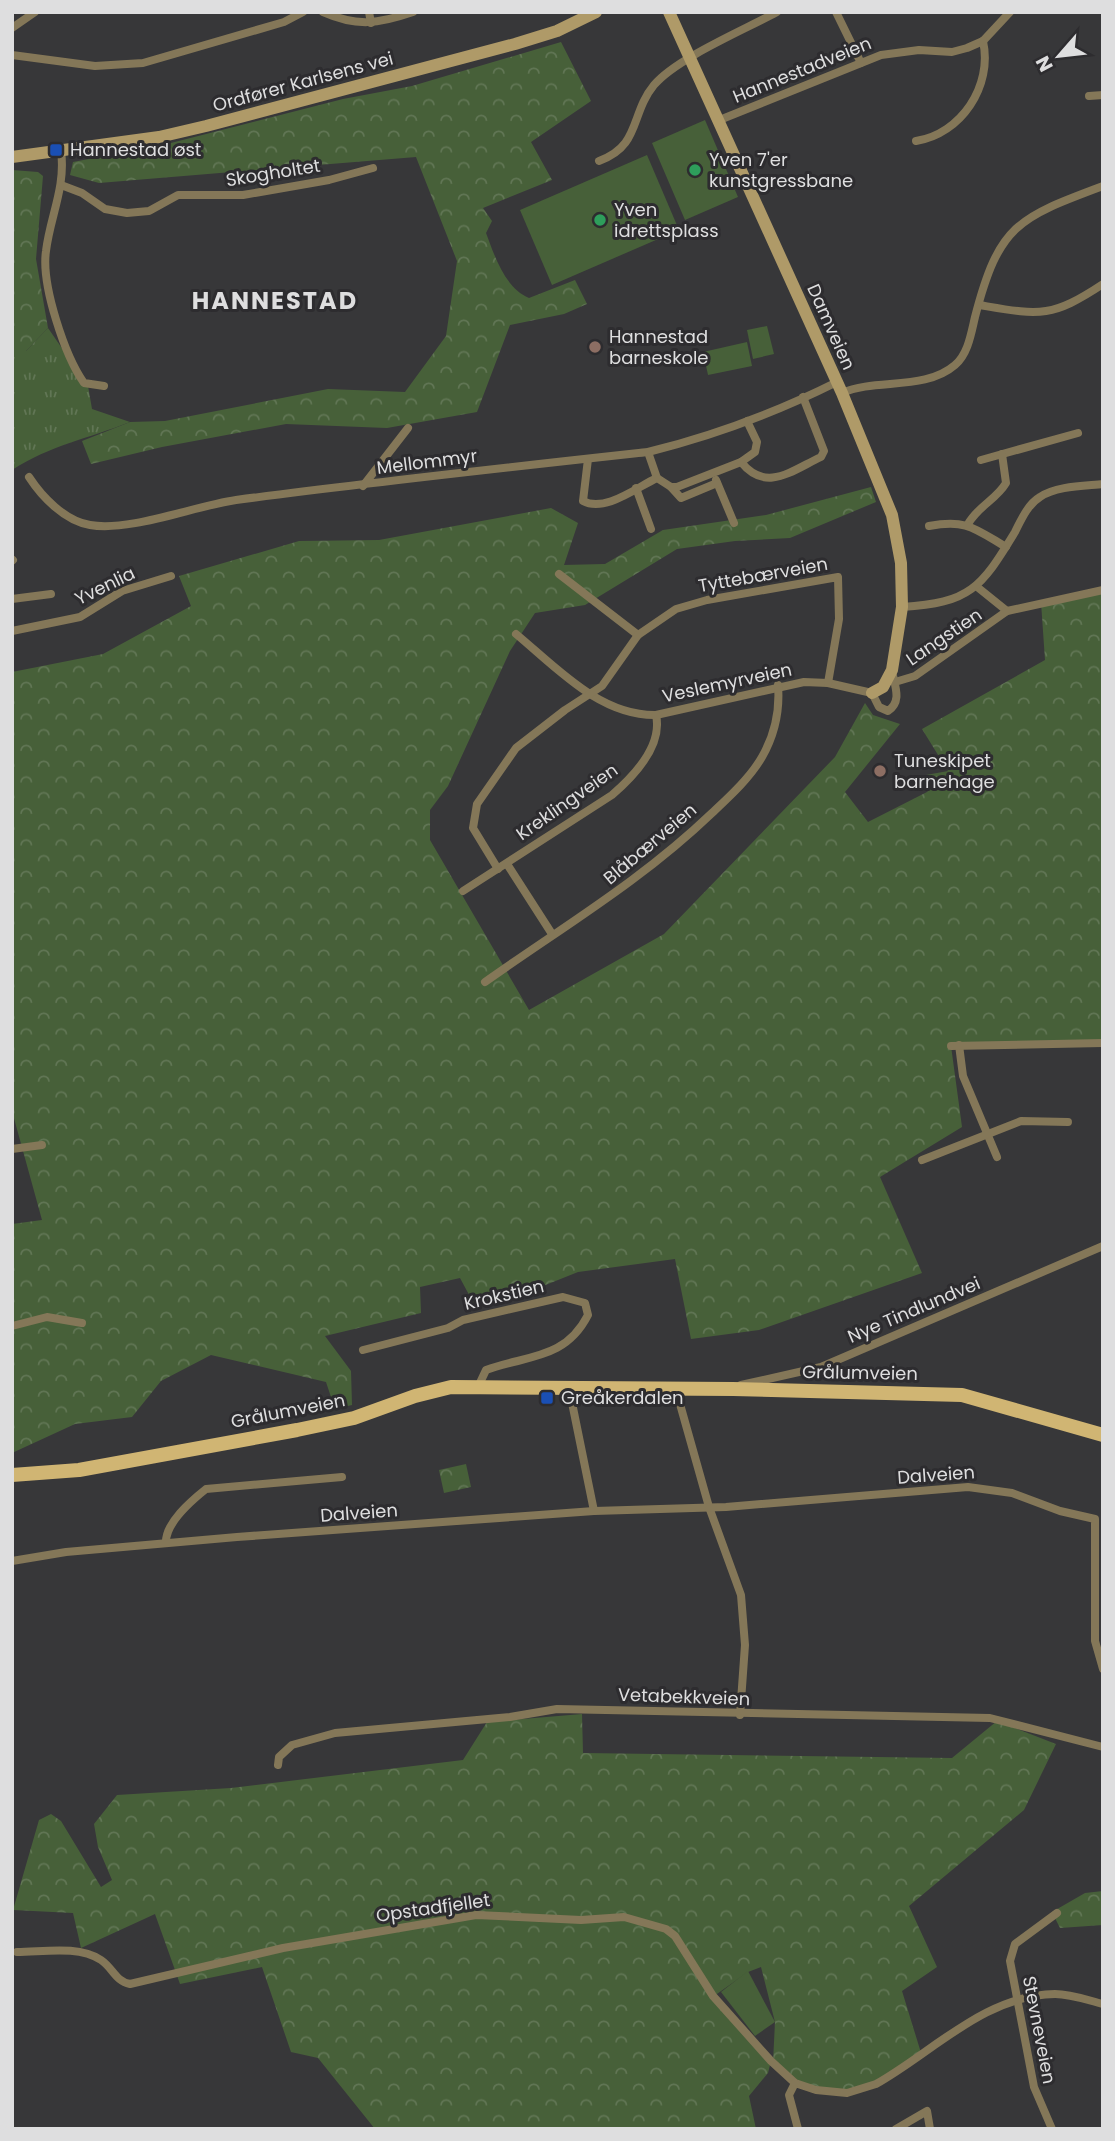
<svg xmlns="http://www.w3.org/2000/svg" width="1115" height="2141" font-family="Poppins,sans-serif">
<defs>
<pattern id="grass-tufts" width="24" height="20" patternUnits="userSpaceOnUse" patternTransform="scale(1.75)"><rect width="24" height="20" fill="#476039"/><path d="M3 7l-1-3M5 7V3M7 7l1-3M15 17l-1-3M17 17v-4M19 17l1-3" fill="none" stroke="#617655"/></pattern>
<pattern id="forest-crowns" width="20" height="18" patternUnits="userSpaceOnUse" patternTransform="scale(1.75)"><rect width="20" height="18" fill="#476039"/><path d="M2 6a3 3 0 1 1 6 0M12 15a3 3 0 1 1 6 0" fill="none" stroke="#617655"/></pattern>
</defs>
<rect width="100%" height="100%" fill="#373739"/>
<!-- grass -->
<path fill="url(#grass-tufts)" d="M48,328L88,386L92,409L130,422C87,439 51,445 12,470V351H26Z"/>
<!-- forest -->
<g fill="url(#forest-crowns)">
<path d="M561,42L591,101L531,142L552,180L483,208L492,221L486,233C495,257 505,288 529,298L575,280L587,304L564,314L510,325L477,412L387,428L286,424L162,447L91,464L82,441L130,422L165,421L328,389L405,392L446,336L457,261L416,157L99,183L70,175L73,162L167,144L343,99L412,86Z"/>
<polygon points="12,170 38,172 43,176 36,259 48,328 26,351 12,351"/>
<polygon points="871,487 876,502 790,538 735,541 677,549 585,605 535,613 510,651 448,786 430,810 430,840 529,1010 664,934 835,757 865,703 873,715 900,724 845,792 868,822 927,792 933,786 926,775 948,771 922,729 1045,660 1041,602 1103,590 1103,1043 951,1046 962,1127 880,1177 922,1273 759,1330 691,1339 675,1259 578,1272 528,1292 474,1304 460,1278 420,1287 421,1313 325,1336 351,1371 352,1405 335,1409 326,1382 211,1355 161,1381 132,1417 75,1424 12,1453 12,1224 42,1220 12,1111 12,672 103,654 191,606 179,576 299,541 379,540 551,508 578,523 564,565 605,564 663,530 766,515"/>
<polygon points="466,1464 471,1487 444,1493 439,1470"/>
<polygon points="582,1714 583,1753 952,1758 997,1721 1056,1744 1024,1810 909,1906 937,1967 902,1991 922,2056 885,2079 847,2093 795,2083 773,2063 775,2022 761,1967 748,1972 714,1996 771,2061 768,2073 749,2096 756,2129 375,2129 318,2058 291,2052 262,1967 180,1984 155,1914 81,1948 73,1913 13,1910 39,1820 51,1814 61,1821 101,1887 112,1880 98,1847 94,1824 117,1795 231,1788 463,1760 487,1722"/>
<polygon points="1103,1891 1103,1925 1060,1928 1052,1912 1085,1893"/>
</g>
<!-- pitch -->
<g fill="#476039">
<polygon points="705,120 738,197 685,220 652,143"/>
<polygon points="647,155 679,230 552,285 520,210"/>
<polygon points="767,326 774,354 753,359 747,330"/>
<polygon points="747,342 752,366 708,375 703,352"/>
<polygon points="748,1971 775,2022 755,2036 721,1992"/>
</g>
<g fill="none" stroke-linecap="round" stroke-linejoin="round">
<!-- street -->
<g stroke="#847758" stroke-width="8">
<path d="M323,12C357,27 378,24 413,12"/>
<polyline points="369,12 371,23"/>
<polyline points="836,12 861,63"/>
<polyline points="12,28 35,12"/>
<polyline points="12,55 95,66 143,63 284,22 303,12"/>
<polyline points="1089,96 1103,95"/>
<polyline points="717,121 881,55 919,50 952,52 967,48 983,41 1010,12"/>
<path d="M916,141C961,134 993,86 983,41"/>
<path d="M61,151C66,187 50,217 46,251C41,285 65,356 84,383L104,386"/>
<path d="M599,161C641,146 630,114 654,85C677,58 744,30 777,12"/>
<polyline points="61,185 82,193 105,209 127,213 149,211 178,195 243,195 329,180 373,168"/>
<path d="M979,305C1039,315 1050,319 1103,284"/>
<path d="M842,393C876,378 925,391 955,365C968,354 971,334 975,317C999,225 1017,218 1103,186"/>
<polyline points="648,452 657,478"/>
<path d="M588,459L583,501C605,513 637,487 657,478L671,487H677L741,462L755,452L757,442L747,421"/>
<polyline points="981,460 1078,433"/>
<path d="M741,462C766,493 791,471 821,457L824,451L803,397"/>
<path d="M29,477C42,497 65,521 90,525C130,532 194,506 236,500C373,482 511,467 648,452C713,436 777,412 837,382"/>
<polyline points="716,480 734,523"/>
<polyline points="363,486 408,428"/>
<polyline points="671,487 681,498 717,483"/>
<polyline points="636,488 651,529"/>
<path d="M968,524C979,505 996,500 1006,483L1002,454"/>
<path d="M929,526C966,519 974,528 1006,547"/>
<polyline points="12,561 13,560"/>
<polyline points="559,574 638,635"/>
<polyline points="976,586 1007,611"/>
<polyline points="12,599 51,594"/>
<path d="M902,607C970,603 981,588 1015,532C1021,520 1028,504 1040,497C1056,486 1084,486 1103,484"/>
<polyline points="12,631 80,617 122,591 171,576"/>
<path d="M516,634C557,668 600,716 656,715L804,682L828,683L872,693L879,707L888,711C903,701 894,685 892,670"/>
<polyline points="895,682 915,676 1007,611 1103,590"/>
<polyline points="507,864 552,934"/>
<polyline points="498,869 473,828 477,804 516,748 565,710 602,686 638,635 676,609 707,600 838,577 839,619 828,683"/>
<path d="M463,891L612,795C634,776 663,746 656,715"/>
<path d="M485,982C564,926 641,881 712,813C729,797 750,778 762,757C774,736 780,710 778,685"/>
<polyline points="959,1045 963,1076 997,1157"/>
<polyline points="951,1046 1103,1043"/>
<polyline points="12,1149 42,1145"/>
<polyline points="922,1160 1021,1121 1068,1122"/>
<polyline points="12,1326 47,1317 82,1323"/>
<path d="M363,1350L448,1328L463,1320L563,1297L585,1303L588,1315C565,1360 527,1355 486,1370L478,1387"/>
<polyline points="741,1385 821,1367 1103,1246"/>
<polyline points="569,1388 594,1511"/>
<polyline points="678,1397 709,1507 741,1595 745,1645 740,1715"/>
<path d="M166,1543C165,1523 191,1501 206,1489L342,1477"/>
<polyline points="12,1561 66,1552 237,1537 594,1511 726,1507 968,1487 1012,1493 1060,1511 1095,1519 1095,1641 1103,1669"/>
<polyline points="278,1765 279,1757 292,1745 335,1733 510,1717 557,1709 990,1718 1103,1747"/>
<path d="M17,1952C43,1952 78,1945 101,1960C113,1968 115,1981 130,1984L283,1948L476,1915L581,1920L624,1917L666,1929L675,1936L713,1996L771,2061L795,2083L816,2090L847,2093L876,2084C933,2052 985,1995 1055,1994C1071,1994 1087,2000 1103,2004"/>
<polyline points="795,2083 789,2095 798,2129"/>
<polyline points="896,2129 927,2111 930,2129"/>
<polyline points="1052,2129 1034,2087 1010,1961 1015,1944 1057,1913"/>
</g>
<!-- secondary -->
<g stroke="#af9a68" stroke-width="12">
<polyline points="669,12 842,393 892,515 901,563 902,607 892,670 883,687 872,693"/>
<polyline points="12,157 159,137 206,126 515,44 557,31 596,12"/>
</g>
<!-- primary -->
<polyline stroke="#d0b573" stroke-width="14" points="12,1475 79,1470 297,1430 354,1418 415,1396 451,1387 733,1389 962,1395 1103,1435"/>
</g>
<!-- markers -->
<g fill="#1a4fb4" stroke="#2d2c2f" stroke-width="2.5">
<rect x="49" y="143" width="14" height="14" rx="3.5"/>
<rect x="540" y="1391" width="14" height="14" rx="3.5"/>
</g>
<g fill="#2e9e5b" stroke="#2d2c2f" stroke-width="2.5">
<circle cx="695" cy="170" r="7"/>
<circle cx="600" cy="220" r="7"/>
</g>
<g fill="#8d6e63" stroke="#2d2c2f" stroke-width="2.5">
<circle cx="595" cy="347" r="7"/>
<circle cx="880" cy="771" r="7"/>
</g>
<g text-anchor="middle" stroke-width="6" stroke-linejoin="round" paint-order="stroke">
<!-- street labels -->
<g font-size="18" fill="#dededf" stroke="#2d2c2f">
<text transform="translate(802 70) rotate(-22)" y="6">Hannestadveien</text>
<text transform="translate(303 82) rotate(-15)" y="6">Ordfører Karlsens vei</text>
<text transform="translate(273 173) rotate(-9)" y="6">Skogholtet</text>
<text transform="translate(831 327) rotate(66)" y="6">Damveien</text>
<text transform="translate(427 462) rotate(-7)" y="6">Mellommyr</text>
<text transform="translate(763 575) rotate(-10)" y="6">Tyttebærveien</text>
<text transform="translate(105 586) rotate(-26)" y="6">Yvenlia</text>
<text transform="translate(944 637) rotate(-34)" y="6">Langstien</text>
<text transform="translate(727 683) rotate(-12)" y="6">Veslemyrveien</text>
<text transform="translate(567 802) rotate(-35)" y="6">Kreklingveien</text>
<text transform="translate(650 844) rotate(-40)" y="6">Blåbærveien</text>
<text transform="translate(504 1295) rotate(-13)" y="6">Krokstien</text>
<text transform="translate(914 1310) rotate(-23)" y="6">Nye Tindlundvei</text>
<text transform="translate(860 1373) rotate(1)" y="6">Grålumveien</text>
<text transform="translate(288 1411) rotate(-11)" y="6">Grålumveien</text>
<text transform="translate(936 1475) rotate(-4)" y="6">Dalveien</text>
<text transform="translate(359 1513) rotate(-4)" y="6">Dalveien</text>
<text transform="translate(684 1697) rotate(2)" y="6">Vetabekkveien</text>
<text transform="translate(433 1908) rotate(-8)" y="6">Opstadfjellet</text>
<text transform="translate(1039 2030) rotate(79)" y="6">Stevneveien</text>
</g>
<!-- poi labels -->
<g font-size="18" fill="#dededf" stroke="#2d2c2f" text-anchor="start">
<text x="70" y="156">Hannestad øst</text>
<text x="709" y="166">Yven 7'er<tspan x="709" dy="21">kunstgressbane</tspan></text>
<text x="614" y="216">Yven<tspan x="614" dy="21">idrettsplass</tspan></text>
<text x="609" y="343">Hannestad<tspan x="609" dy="21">barneskole</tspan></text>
<text x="894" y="767">Tuneskipet<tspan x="894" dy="21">barnehage</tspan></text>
<text x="561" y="1404">Greåkerdalen</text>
</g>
<!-- district labels -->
<g font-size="24" font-weight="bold" letter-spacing="2" fill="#dededf" stroke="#2d2c2f">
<text x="275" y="309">HANNESTAD</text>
</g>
</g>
<!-- border -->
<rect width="1115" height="2141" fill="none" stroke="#dededf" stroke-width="28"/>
<!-- north arrow -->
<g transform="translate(1059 56) rotate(242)" stroke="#2d2c2f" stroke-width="5" paint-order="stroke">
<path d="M0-5L12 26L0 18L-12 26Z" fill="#dededf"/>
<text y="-10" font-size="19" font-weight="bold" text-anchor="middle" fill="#dededf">N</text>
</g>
</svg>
